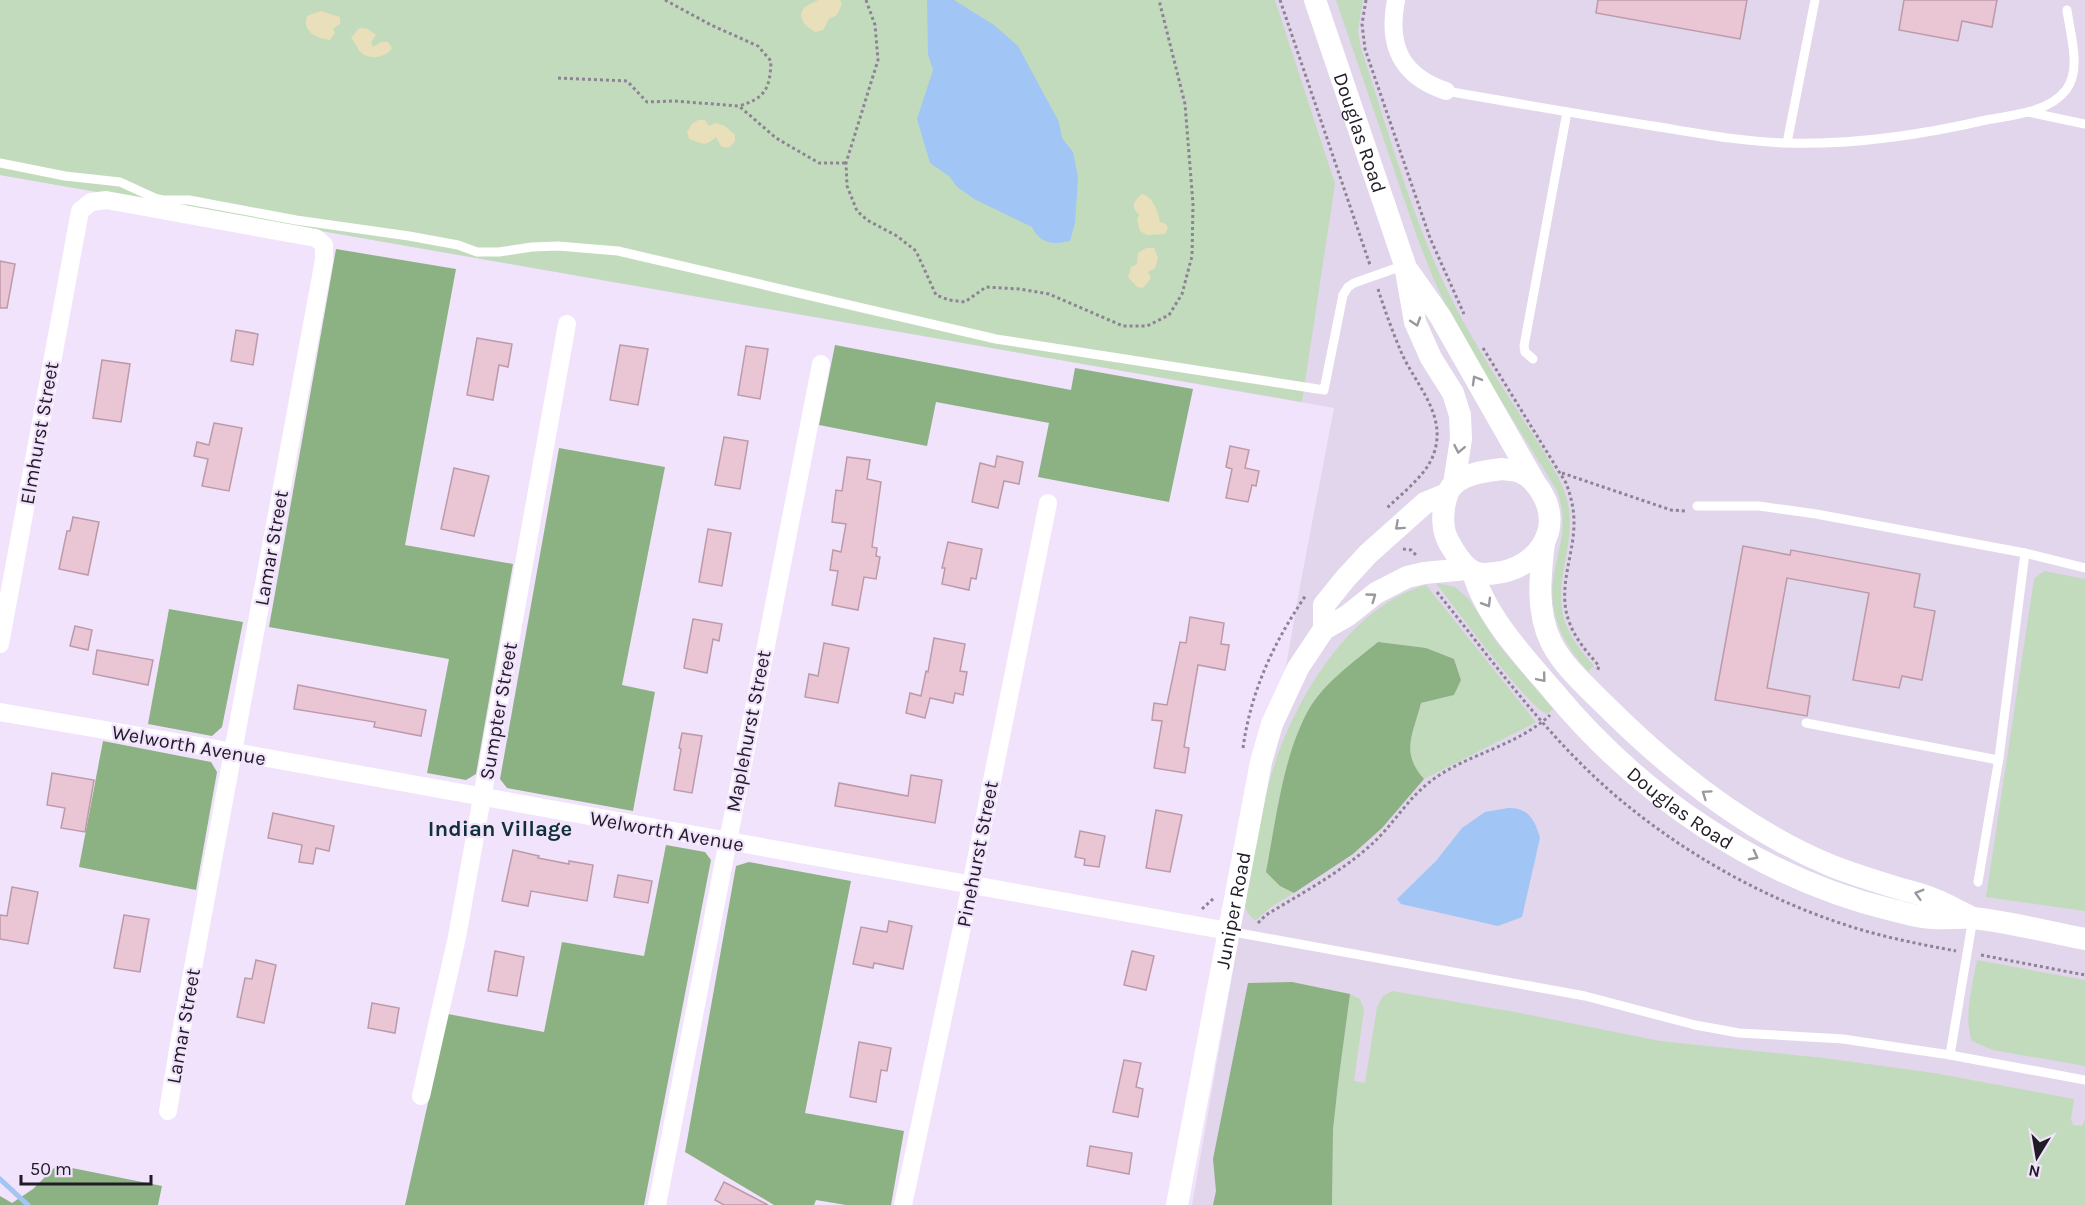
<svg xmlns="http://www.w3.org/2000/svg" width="2085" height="1205" font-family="Karla,sans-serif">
<rect width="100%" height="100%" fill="#f1e3fc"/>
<!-- education -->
<polygon fill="#e1d6eb" points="0,0 2085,0 2085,1205 1192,1205 1300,586 1334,408 0,175"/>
<!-- green -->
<g fill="#c3dbbd">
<polygon points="0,0 1275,0 1335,184 1302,402 0,175"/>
<path d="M1336,0H1363L1358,31L1361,48C1389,133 1413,223 1454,304C1475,345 1501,385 1526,424C1541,448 1560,473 1567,500C1579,544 1548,587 1568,629C1574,643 1585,655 1594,666L1588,671C1562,643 1547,612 1554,574C1560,542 1569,521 1556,489L1487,378L1447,308L1433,278L1417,237Z"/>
<polygon points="2044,571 2085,579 2085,911 1986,897 2034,579"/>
<path d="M1436,583L1455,587L1469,599L1497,643L1553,709L1547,714C1530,710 1452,604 1436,583Z"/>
<path d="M1426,585L1535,721V723L1424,779C1400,752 1413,735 1421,703L1454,695L1461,679L1454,659L1280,886L1294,893L1271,907L1255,921L1247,912L1245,905C1253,862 1259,818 1271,776C1292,703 1349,606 1426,585Z"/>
<path d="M1977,960L2085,980V1066L1993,1050L1972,1041C1963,1020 1973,982 1977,960Z"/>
<polygon points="1392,991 1515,1012 1660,1041 1824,1058 1934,1073 2074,1099 2071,1119 2073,1125 2082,1126 2085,1120 2085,1205 1332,1205 1333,1130 1338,1084 1350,994 1360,999 1364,1010 1354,1081 1365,1083 1377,1007 1383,996"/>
</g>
<!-- forest -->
<g fill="#8cb183">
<polygon points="336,249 456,269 405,545 513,564 476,774 466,780 427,773 449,659 269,627"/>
<polygon points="835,345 1071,390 1075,368 1193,389 1169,502 1038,477 1049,423 936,402 927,446 819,425"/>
<polygon points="559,448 665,467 622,685 655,692 633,811 507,788 500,779"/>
<polygon points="169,609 243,622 222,727 212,736 148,724"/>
<path d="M1378,642L1426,648L1454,659L1461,680L1454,695L1421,703C1413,735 1400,752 1424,779L1382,828L1353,854L1294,893L1280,886L1266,872C1276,820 1283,755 1309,709C1324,683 1356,660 1378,642Z"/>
<polygon points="103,741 211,762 217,772 196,890 79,867"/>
<polygon points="666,845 705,852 711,860 644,1205 405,1205 448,1014 544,1032 562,942 644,956"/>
<polygon points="749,862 851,881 805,1113 904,1131 891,1205 846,1205 816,1200 814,1205 774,1205 685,1152 736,866"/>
<polygon points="1292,982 1350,994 1338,1084 1333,1130 1332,1205 1213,1205 1216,1191 1213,1159 1248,983"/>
<polygon points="57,1165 162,1186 158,1205 0,1205 0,1196 12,1203 33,1189"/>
</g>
<!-- sand -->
<g fill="#e9dfba">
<path d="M818,0H840L842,4L837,15L829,19L823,30L816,32C807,28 796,18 804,8C808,4 814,3 818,0Z"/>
<path d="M321,11L340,17V24L333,29L335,33L330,40C316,38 302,32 307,16Z"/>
<path d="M362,28L368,29L376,35L371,42L373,47L381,42H388L392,48C385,59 366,61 358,49C356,45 354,41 351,38L358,29Z"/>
<path d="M698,120H705L709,126L715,123L725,126L735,135V141L730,147C720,149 720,144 716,137C705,147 704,144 689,139L687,132L692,124Z"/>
<path d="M1142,194C1153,197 1158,211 1160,222L1166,224L1168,228L1165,234L1147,235L1140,231L1137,220L1139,214C1130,207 1134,201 1142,194Z"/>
<polygon points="1146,248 1154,248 1158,258 1155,268 1148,272 1151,278 1143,288 1137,287 1128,277 1131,267 1137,264 1138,253"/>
</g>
<!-- water -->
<g fill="#a1c5f4">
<path d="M927,0H954L994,25L1018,46L1059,122L1062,138L1073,152L1078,177L1077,193L1075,223L1070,241C1053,245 1040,244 1032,227L976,200L957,187L949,176L930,163L917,119L933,70L928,55Z"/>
<path d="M1508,808C1528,807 1535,820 1540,838L1522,917L1498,926L1401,904L1397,899L1436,861L1462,828L1485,812Z"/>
</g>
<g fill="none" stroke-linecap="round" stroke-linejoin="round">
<!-- stream -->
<polyline stroke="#a1c5f4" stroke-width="5" points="0,1179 28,1205"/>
</g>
<!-- building -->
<g fill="#eac6d5" stroke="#bc9aa8" stroke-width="1.5">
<polygon points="1598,0 1747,0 1740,39 1596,13"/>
<polygon points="1904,0 1997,0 1992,27 1962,21 1958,41 1899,30"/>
<polygon points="0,261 15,264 7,308 0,308"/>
<polygon points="236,330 258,334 253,365 231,361"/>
<polygon points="477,338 512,344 508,367 499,365 493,400 467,395"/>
<polygon points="620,345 648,349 638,405 610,400"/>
<polygon points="746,346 768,349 760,399 738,395"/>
<polygon points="102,360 130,364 121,422 93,418"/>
<polygon points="214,423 242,428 229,491 202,486 208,459 194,456 197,442 209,445"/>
<polygon points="724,437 748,441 740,489 715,485"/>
<polygon points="1230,446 1249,450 1245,468 1259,471 1256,486 1252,485 1248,502 1226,498 1232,469 1226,467"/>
<polygon points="997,456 1023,462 1019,484 1004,481 998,508 972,502 980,463 995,467"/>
<polygon points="847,457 870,460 867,479 881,482 872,547 877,548 876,556 880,557 876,579 864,577 858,610 832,605 838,571 830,570 833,550 841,552 846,524 832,522 836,490 842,491"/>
<polygon points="454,468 489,476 474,536 441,529"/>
<polygon points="73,517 99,522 88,575 59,569 67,531 70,531"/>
<polygon points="708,529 731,533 722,586 699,582"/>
<polygon points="948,542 982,549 976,579 971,578 969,590 942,584 945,568 942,568"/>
<polygon points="1743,546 1790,555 1791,550 1920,574 1914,607 1935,611 1922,680 1902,676 1899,688 1853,680 1869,593 1787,578 1767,688 1810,696 1807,716 1715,700"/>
<polygon points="1190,617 1224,623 1221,644 1229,645 1225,670 1198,665 1184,747 1189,748 1185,773 1154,768 1162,721 1152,720 1154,703 1167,705 1180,642 1186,643"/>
<polygon points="693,619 722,624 719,641 713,639 707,673 684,668"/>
<polygon points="75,626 92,630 88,650 70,646"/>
<polygon points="934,638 965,644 960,671 967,672 963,695 955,693 953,703 930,698 925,718 906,713 910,693 921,696 926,671 928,672"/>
<polygon points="824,643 849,648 838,703 805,697 809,674 818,676"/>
<polygon points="97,650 153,660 148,685 93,674"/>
<polygon points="298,685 426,710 421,736 374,727 375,722 294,709"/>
<polygon points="682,733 702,736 692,793 674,790 681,749 679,748"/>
<polygon points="52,773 94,780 85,832 61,828 65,808 47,805"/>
<polygon points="911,775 942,780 935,823 835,806 839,783 908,796"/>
<polygon points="1156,810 1182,815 1170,872 1146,868"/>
<polygon points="273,813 334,826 329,851 316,848 313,864 299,862 302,845 268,838"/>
<polygon points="1080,831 1105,836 1099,867 1084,865 1085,859 1075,857"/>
<polygon points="513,850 539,856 538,858 569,864 569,861 593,865 587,901 531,891 528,906 502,901"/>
<polygon points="618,875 652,881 648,903 614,897"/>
<polygon points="12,887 38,892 28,944 0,939 0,915 7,916"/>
<polygon points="124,915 149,919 140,972 114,968"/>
<polygon points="889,921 912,926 903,969 874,963 873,968 853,964 861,927 887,932"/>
<polygon points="495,951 524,957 517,996 488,991"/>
<polygon points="1132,951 1154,956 1146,990 1124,985"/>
<polygon points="256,960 276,965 264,1023 237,1017 245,978 252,979"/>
<polygon points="372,1003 399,1008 395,1033 368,1028"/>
<polygon points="859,1042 891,1048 887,1071 881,1070 876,1102 850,1097"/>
<polygon points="1124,1060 1141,1063 1136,1087 1143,1089 1138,1117 1113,1112"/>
<polygon points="1090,1146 1132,1153 1129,1174 1087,1166"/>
<polygon points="724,1182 768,1205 724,1205 715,1200"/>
</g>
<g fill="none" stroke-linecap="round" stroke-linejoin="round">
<!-- path -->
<g stroke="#8d8395" stroke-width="3" stroke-dasharray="3 3" stroke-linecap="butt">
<path d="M665,0L711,25L758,46L771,61C770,88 766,98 739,106"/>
<polyline points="866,0 875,25 878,60 846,163 847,186 857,211 867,220 897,236 916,251 936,295 949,300 965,302 986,287 1019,289 1049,294 1123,326 1147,326 1169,315 1182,294 1192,256 1193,204 1185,104 1159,0"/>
<polyline points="1280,0 1370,265"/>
<polyline points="1366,0 1362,24 1365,49 1430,238 1464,314"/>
<polyline points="558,78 627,81 647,102 674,101 739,106 776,138 819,163 846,163"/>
<path d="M1378,289C1385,311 1393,333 1402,354C1416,385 1447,415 1434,453C1427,475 1402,493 1386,509"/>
<path d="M1483,348L1566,483C1571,496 1574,509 1574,523C1574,557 1556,590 1570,624C1576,640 1588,653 1599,666L1597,672"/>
<polyline points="1562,473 1671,510 1685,511"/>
<polyline points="1403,549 1411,550 1416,555"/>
<path d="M1437,592C1492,660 1544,733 1610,791C1678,850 1760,897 1846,925C1882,937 1919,944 1956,951"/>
<path d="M1243,748C1251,690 1274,642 1306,595"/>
<polyline points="1202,909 1214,898"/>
<path d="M1258,923L1266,915C1302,893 1340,873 1372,844C1393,825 1408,798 1431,781C1468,753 1516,747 1550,715"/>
<polyline points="1981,955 2085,975"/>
</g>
<!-- service -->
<g stroke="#fff" stroke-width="9">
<path d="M1446,91C1515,103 1584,115 1653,126C1697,133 1743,142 1788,143C1855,145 1921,135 1986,120C2012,115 2048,113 2066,90C2082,69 2070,34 2067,10"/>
<polyline points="2028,112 2085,124"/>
<polyline points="1787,143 1815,0"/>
<polyline points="0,163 65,176 120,182 155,198 163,200 189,200 296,220 409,236 458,245 477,252 499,252 532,247 558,246 618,251 996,339 1324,390 1343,295 1348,287 1354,283 1405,265"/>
<polyline points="1533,359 1525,352 1524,346 1567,112"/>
<polyline points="1697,506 1759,506 1816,514 2025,553 2085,568"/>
<polyline points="1806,723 1998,760"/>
<polyline points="1978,882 1999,758 2025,553"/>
<polyline points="1228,931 1585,996 1695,1025 1739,1033 1843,1039 1950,1055 2085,1080"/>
<polyline points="1950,1055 1973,918"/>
</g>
<!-- minor -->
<g stroke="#fff" stroke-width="18">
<path d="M1396,0C1387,46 1401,76 1446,91"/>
<polyline points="0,644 80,211 91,202 106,200 316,238 324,245 324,260 180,1038 168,1111"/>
<polyline points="0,712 234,752 1228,931"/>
<polyline points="421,1096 457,937 567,324"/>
<path d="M657,1205C714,925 764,644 821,364"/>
<polyline points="903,1205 971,885 1048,503"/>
</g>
<!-- tertiary -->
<g stroke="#fff" stroke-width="22">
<path id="s1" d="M1315,0L1405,265L1415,322L1431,358L1453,393L1460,415L1461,439L1454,484"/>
<polyline points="1409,272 1440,316 1535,483"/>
<path d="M1502,469C1507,470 1515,470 1520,472C1528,475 1536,484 1540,490C1565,528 1538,568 1496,573C1476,576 1469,572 1458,557C1452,548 1445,538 1444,528C1442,516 1444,493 1454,484C1467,473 1486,471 1502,469Z"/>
<path d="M1544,543C1540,576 1536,611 1551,642C1563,666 1585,685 1604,704C1670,770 1745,830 1832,866C1855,875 1878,882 1901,889C1913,892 1925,895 1936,900C1947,904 1958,911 1969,916"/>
<path id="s2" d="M1473,572C1485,616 1525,658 1554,692C1640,796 1760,878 1892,910C1905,913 1919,918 1932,918C1946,919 1960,917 1973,918C2010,922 2048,932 2085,939"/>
<polyline points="1324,629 1324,605 1345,579 1368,554 1425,503 1447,494"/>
<path id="s3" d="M1177,1205L1261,762L1272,724L1298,668L1324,629L1347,616L1376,593L1407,577L1424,573L1467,569"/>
</g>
</g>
<!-- one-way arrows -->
<defs><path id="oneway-chevron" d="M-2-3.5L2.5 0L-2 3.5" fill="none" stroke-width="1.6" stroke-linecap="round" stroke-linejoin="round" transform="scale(1.5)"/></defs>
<g stroke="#9b989d">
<use href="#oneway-chevron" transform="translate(1416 322) rotate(72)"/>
<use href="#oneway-chevron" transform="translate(1476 380) rotate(-120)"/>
<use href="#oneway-chevron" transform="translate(1459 449) rotate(101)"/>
<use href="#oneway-chevron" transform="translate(1399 526) rotate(138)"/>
<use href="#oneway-chevron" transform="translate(1372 597) rotate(-36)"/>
<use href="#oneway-chevron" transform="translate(1487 603) rotate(59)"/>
<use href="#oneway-chevron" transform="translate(1542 678) rotate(50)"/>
<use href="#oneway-chevron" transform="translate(1706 794) rotate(-145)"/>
<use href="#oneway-chevron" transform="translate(1754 856) rotate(28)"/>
<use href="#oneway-chevron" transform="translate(1919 894) rotate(-164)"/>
</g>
<g text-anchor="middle" stroke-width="4.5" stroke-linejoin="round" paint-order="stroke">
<!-- street labels -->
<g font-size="20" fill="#211b26" stroke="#f1e3fc">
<text dy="7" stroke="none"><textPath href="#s1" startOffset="140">Douglas Road</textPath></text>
<text transform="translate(39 433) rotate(-80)" y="7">Elmhurst Street</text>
<text transform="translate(271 548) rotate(-80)" y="7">Lamar Street</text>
<text transform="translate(498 711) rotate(-80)" y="7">Sumpter Street</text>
<text transform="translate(748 731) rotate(-79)" y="7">Maplehurst Street</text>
<text transform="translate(189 745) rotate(10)" y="7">Welworth Avenue</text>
<text dy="7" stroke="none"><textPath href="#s2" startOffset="318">Douglas Road</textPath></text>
<text transform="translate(667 831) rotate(10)" y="7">Welworth Avenue</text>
<text transform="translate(977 854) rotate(-79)" y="7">Pinehurst Street</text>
<text dy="7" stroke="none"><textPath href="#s3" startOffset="300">Juniper Road</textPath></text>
<text transform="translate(183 1026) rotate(-80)" y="7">Lamar Street</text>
</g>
<!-- quarter labels -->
<g font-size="22" font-weight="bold" fill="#103138" stroke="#f1e3fc">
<text x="500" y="836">Indian Village</text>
</g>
</g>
<!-- north arrow -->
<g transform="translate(2037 1157) rotate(191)" stroke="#f1e3fc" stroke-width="4.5" paint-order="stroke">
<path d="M0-4.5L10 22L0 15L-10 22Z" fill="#211b26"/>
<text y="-9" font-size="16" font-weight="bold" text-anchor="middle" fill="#211b26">N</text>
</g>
<!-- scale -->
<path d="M21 1175v9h130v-9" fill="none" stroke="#211b26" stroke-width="3"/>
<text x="30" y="1175" font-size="18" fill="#211b26" stroke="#f1e3fc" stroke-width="4.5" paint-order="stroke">50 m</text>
</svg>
